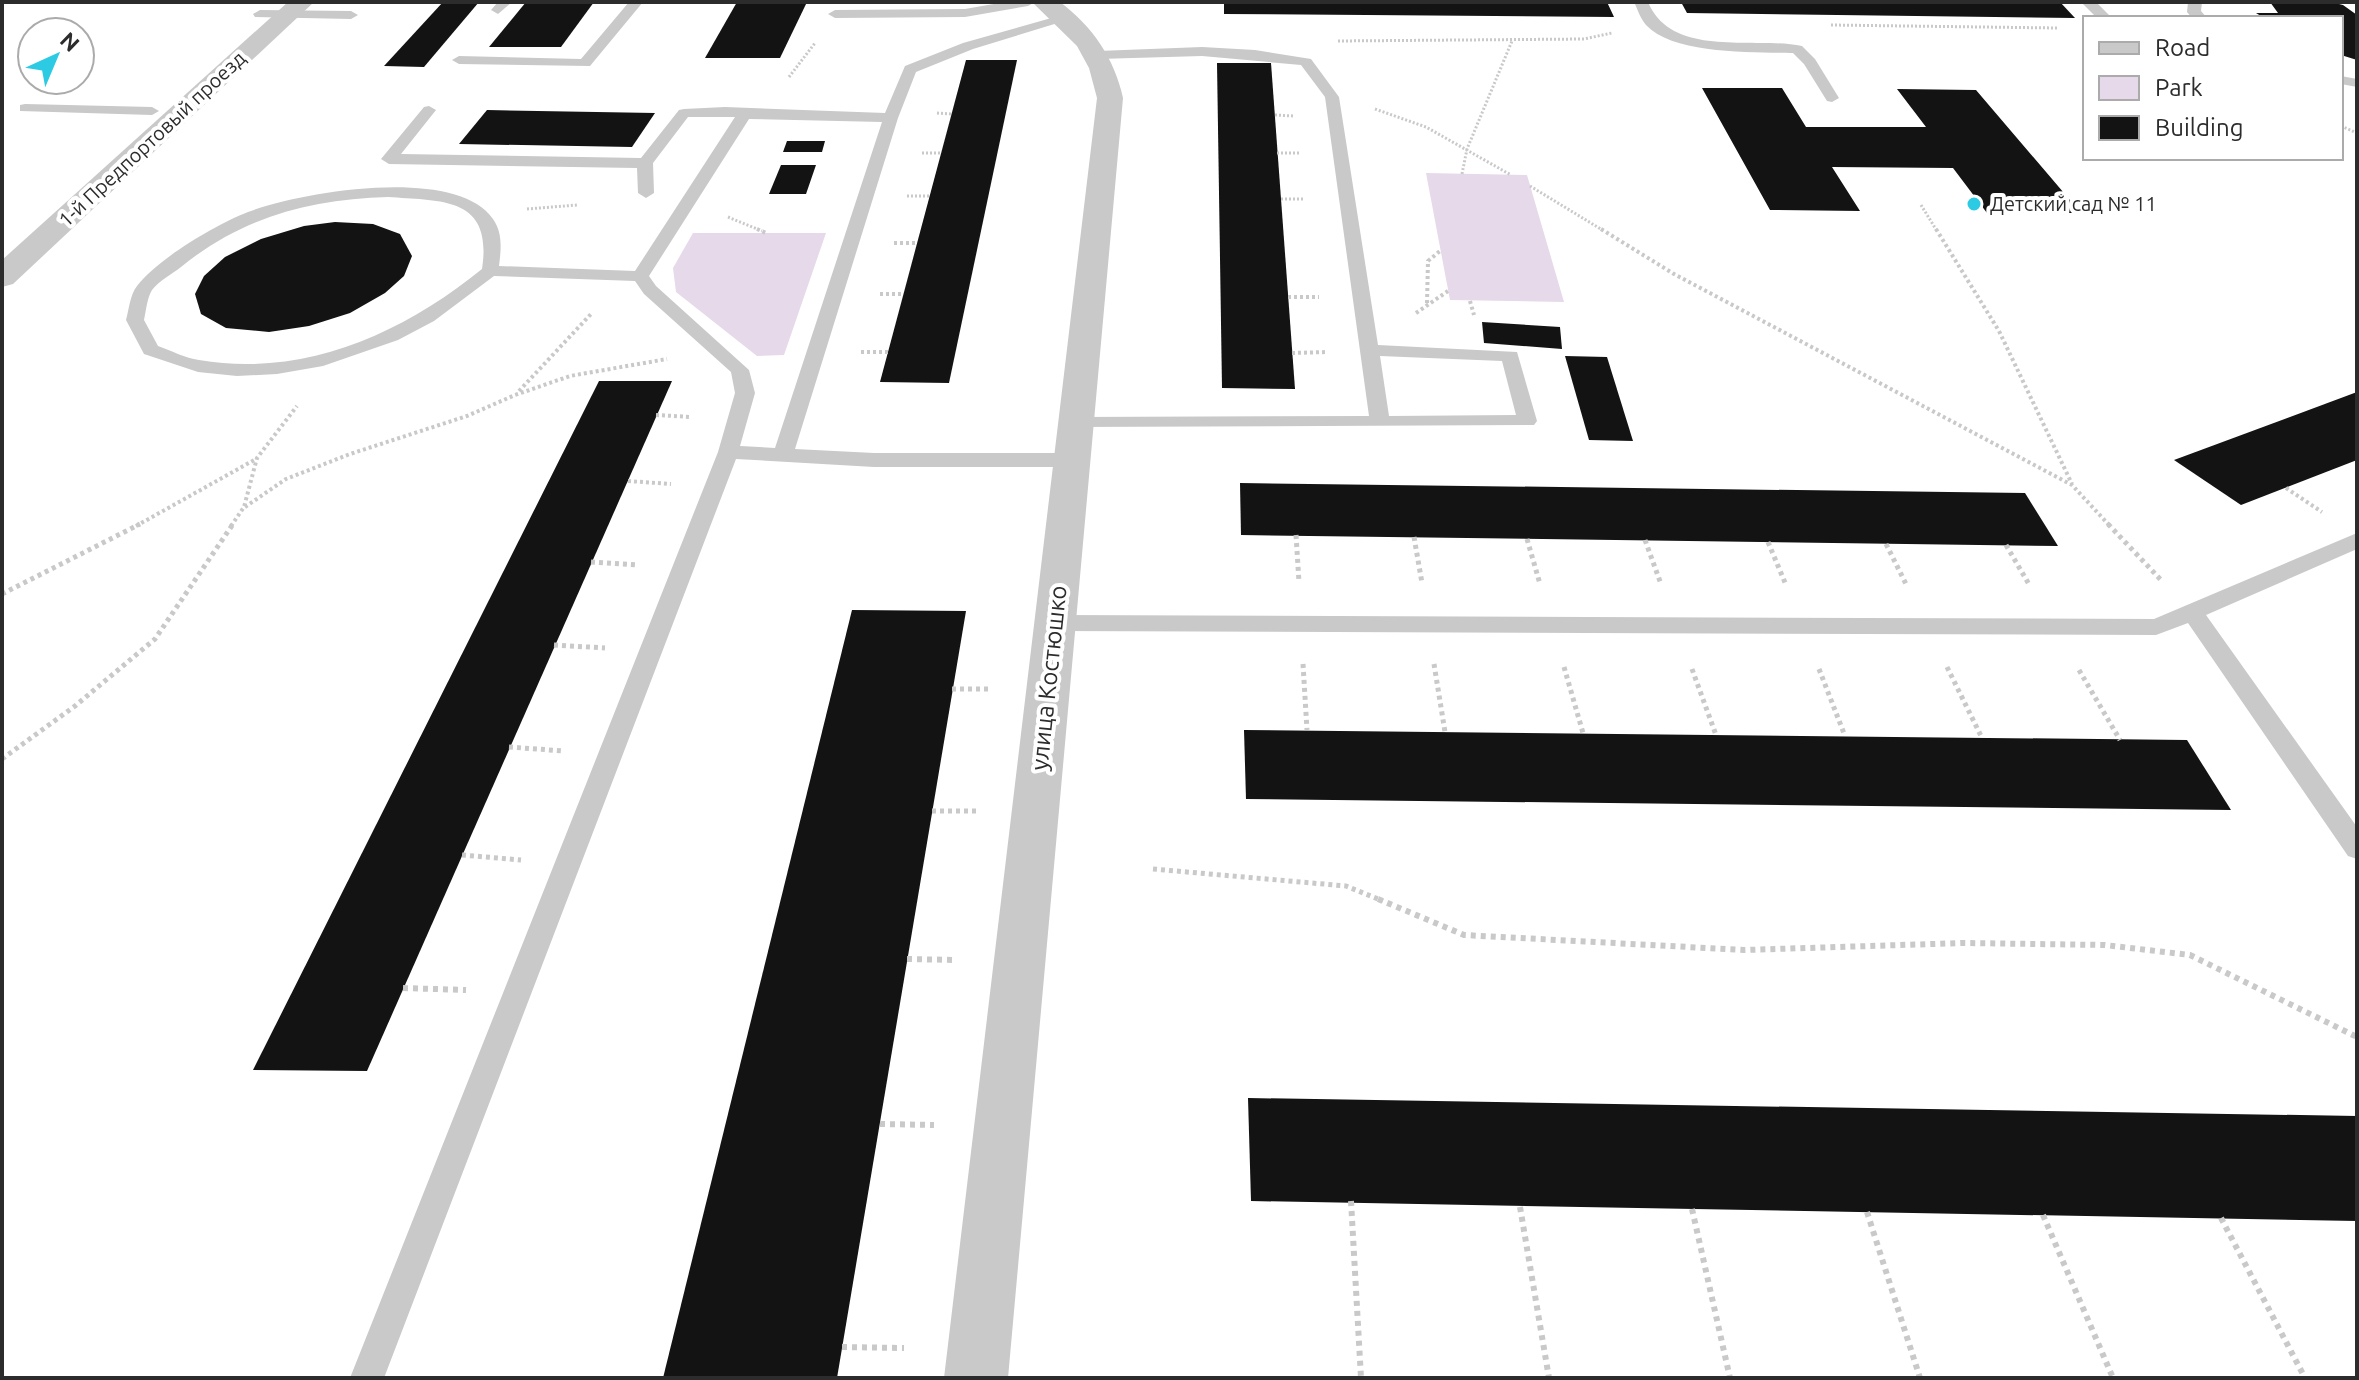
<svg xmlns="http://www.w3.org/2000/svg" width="2359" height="1380" font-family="Ubuntu,sans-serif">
<rect width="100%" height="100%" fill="#fff"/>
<!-- green -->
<g fill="#e5d9ea">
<polygon points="1426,173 1527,175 1564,302 1450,300"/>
<polygon points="693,233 826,233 784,355 757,356 676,292 673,268"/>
</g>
<!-- building -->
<g fill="#131313">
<polygon points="443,2 479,2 424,67 384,66"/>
<polygon points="526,2 594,2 561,47 489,47"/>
<polygon points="737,2 807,2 780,58 705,58"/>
<polygon points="1224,2 1607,2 1614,17 1224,14"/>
<polygon points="1681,2 2060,2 2075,18 1687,13"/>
<polygon points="2270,2 2331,2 2343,5 2357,15 2357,60 2341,55 2341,18 2264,18 2256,13 2278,13"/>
<polygon points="966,60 1017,60 949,383 880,382"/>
<polygon points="1217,63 1271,63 1295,389 1222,388"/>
<polygon points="1702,88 1782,88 1806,127 1926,127 1897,89 1976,90 2081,213 1987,213 1953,168 1832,167 1860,211 1770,210"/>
<polygon points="487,110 655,113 632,147 459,144"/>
<polygon points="787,141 825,141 822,152 783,152"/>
<polygon points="781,165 816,165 806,194 769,194"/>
<polygon points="335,222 373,224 400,234 412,256 404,276 385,293 350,313 309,326 269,332 226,328 201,314 195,294 204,276 225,257 261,239 304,226"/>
<polygon points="1482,322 1560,327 1562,349 1484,343"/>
<polygon points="1565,356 1607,357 1633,441 1589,440"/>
<polygon points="599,381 672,381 367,1071 253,1070"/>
<polygon points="2357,392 2357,460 2241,505 2174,460"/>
<polygon points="1240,483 2025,493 2058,546 1241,535"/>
<polygon points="852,610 966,611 837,1378 663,1378"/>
<polygon points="1244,730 2187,740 2231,810 1246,799"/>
<polygon points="1248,1098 2357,1116 2357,1221 1251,1201"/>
</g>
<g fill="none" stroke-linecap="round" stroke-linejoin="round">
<!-- path-far3 -->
<g stroke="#c9c9c9" stroke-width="3" stroke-dasharray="2 2" stroke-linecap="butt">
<polyline points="1831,25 2057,28"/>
<polyline points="1338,41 1584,39 1612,33"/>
<polyline points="789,77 815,43"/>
<polyline points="1375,109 1426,127 1511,175"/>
<polyline points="937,113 952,114"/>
<polyline points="1275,115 1294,116"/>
<polyline points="2341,126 2357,133"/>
<polyline points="922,153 941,153"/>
<polyline points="1277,153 1300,153"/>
<polyline points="1462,174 1467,149 1512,41"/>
<polyline points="1530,186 1604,231"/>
<polyline points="907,196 930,196"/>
<polyline points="1281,199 1304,199"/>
<polyline points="1921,205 1937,231"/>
<polyline points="527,209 577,205"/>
<polyline points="728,217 762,231"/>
</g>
<!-- path-far2 -->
<g stroke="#c9c9c9" stroke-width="4" stroke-dasharray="3 3" stroke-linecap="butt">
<polyline points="757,229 766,233"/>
<polyline points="1601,229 1674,274 2072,485 2110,526"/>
<polyline points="1936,229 1999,331 2072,484"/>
<polyline points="894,243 917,243"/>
<polyline points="880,294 903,294"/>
<polyline points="1288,297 1319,297"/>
<polyline points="1470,301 1474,315"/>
<polyline points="1427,303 1428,261 1440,251"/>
<polyline points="1416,313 1448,291"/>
<polyline points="861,352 888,352"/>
<polyline points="1292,353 1327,352"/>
<polyline points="519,391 591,314"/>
<polyline points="656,415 691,417"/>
<polyline points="628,481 671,484"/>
<polyline points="2286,488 2322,512"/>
<polyline points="245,507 286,479 350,454 467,416 515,395 570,376 667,359"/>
<polyline points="136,526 256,459"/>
<polyline points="231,526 244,507 257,458 297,406"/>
</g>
<!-- path-far1 -->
<g stroke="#c9c9c9" stroke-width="5" stroke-dasharray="4 4" stroke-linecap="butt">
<polyline points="2108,524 2162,581"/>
<polyline points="1296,535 1299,582"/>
<polyline points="1414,537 1422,583"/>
<polyline points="1527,539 1540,584"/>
<polyline points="1645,540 1661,584"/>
<polyline points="1768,542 1786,585"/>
<polyline points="1886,544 1907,586"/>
<polyline points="2006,545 2030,586"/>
<polyline points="591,562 638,565"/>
<polyline points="2,594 140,524"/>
<polyline points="554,645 605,648"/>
<polyline points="1303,664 1307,730"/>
<polyline points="1434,664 1445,732"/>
<polyline points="1564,667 1583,733"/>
<polyline points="1947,667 1982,738"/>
<polyline points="1692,669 1716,735"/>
<polyline points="1819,669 1845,736"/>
<polyline points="2079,670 2120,740"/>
<polyline points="952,689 991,689"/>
<polyline points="509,747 564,751"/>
<polyline points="2,759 75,706 155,639 233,524"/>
<polyline points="932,811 977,811"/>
<polyline points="462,855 521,860"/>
<polyline points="1153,869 1346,886 1383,901"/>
</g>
<!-- path -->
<g stroke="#c9c9c9" stroke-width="6" stroke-dasharray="5 5" stroke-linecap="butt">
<polyline points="1378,899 1464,935 1744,950 1964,943 2105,945 2190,955 2357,1037"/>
<polyline points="907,959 956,960"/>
<polyline points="403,988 466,990"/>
<polyline points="880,1124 934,1125"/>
<polyline points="1351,1201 1361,1378"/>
<polyline points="1520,1207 1549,1378"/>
<polyline points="1692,1209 1730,1378"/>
<polyline points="1867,1212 1920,1378"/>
<polyline points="2043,1215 2113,1378"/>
<polyline points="2221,1218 2305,1378"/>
<polyline points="842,1347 904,1348"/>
</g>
<!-- lane -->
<g fill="#c9c9c9" fill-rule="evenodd">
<polygon points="498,2 512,2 498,14 491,10"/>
<polygon points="629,2 643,2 590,66 459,64 452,60 459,56 581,59"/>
<polygon points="1005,2 1035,2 1028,6 965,17 835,18 828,14 835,10 965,9"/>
<path d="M1634,2H1648C1672,59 1754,36 1802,46L1815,59L1839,98L1832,102L1827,101L1804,64L1793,53C1754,52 1674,55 1646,25C1640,18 1638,10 1634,2Z"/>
<polygon points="2081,2 2096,2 2112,18 2097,18"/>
<polygon points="2188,2 2202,2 2201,11 2207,18 2192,18 2187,12"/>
<polygon points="260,10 351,11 358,15 351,19 255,17 253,14"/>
<path d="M1062,15L1074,18L973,49L916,72L898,118L795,449L874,453H1072L1082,460L1072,467H874L736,459L384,1378H350L718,452L735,393L731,372L644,294L635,281L494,276L434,321L398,340L323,366L277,374L237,376L198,372L144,354L126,320C129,309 130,295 137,286C159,258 215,225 248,212C300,192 456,165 493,219C503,233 501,250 499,266L635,271L735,117H688L653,163L654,193L646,198L638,193L637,168L389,164L381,159L424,107L429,106L436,110L401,154L641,158L679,110L684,109L725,107L885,113L905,66L963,43ZM749,119L882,122L775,448L740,446L755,393L749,370L656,286L649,276ZM388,197C443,201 493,197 482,269C402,334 303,378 199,360C185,358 172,351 158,346L144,320C146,311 147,298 152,290C159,281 172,274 181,267C242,217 311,199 388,197Z"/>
<path d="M1202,47L1255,50L1311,59L1339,97L1378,345L1517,352L1537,421L1534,425L1069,427L1066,423L1069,419L1076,417L1369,416L1325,97L1301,65L1202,56L1098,59L1091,55L1098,51ZM1380,356L1502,361L1516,415L1389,416Z"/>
<polygon points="2341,76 2357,79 2357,87 2341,84"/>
<polygon points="25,104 152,107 159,111 152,115 20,111 20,105"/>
<polygon points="2357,533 2357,549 2206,615 2357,827 2357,859 2348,856 2188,623 2156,635 1055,631 1047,629 1044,623 1047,617 1055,615 2154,619"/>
</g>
<!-- street -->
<g fill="#c9c9c9" fill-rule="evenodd">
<polygon points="288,2 314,2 13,284 2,287 2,260"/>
<path d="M1032,2H1060C1093,27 1114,58 1123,98L1008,1378H944L1097,98L1089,68L1077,46Z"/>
</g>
</g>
<!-- markers -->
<circle fill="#2dcae4" stroke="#fff" stroke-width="3" cx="1974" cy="204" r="8"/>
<g text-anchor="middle" stroke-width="8" stroke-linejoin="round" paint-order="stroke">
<!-- far-street labels -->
<g font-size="20" fill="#2c2c2c" stroke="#fff">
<text transform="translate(152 139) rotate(-43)" y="7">1-й Предпортовый проезд</text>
</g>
<!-- far-poi labels -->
<g font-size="20" fill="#2c2c2c" stroke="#fff" text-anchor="start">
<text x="1990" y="211">Детский сад № 11</text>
</g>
<!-- street labels -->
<g font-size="24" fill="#2c2c2c" stroke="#fff">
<text transform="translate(1049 678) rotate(-84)" y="8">улица Костюшко</text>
</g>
</g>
<!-- border -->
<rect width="2359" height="1380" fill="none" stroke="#2c2c2c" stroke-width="8"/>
<!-- legend -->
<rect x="2083" y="16" width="260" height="144" fill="#ffffff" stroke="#ababab" stroke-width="2"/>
<rect x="2099" y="42" width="40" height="12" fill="#c9c9c9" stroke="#ababab" stroke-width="2"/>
<text x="2155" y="56" font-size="24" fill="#2c2c2c">Road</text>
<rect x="2099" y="76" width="40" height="24" fill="#e5d9ea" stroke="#ababab" stroke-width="2"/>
<text x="2155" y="96" font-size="24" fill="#2c2c2c">Park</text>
<rect x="2099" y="116" width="40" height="24" fill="#131313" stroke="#ababab" stroke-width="2"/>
<text x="2155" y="136" font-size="24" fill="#2c2c2c">Building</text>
<!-- north arrow -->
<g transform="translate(56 56) rotate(44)"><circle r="38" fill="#ffffff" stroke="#ababab" stroke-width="2"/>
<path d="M0-6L14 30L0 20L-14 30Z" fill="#2dcae4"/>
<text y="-12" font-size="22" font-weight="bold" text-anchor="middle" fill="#2c2c2c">N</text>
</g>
</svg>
